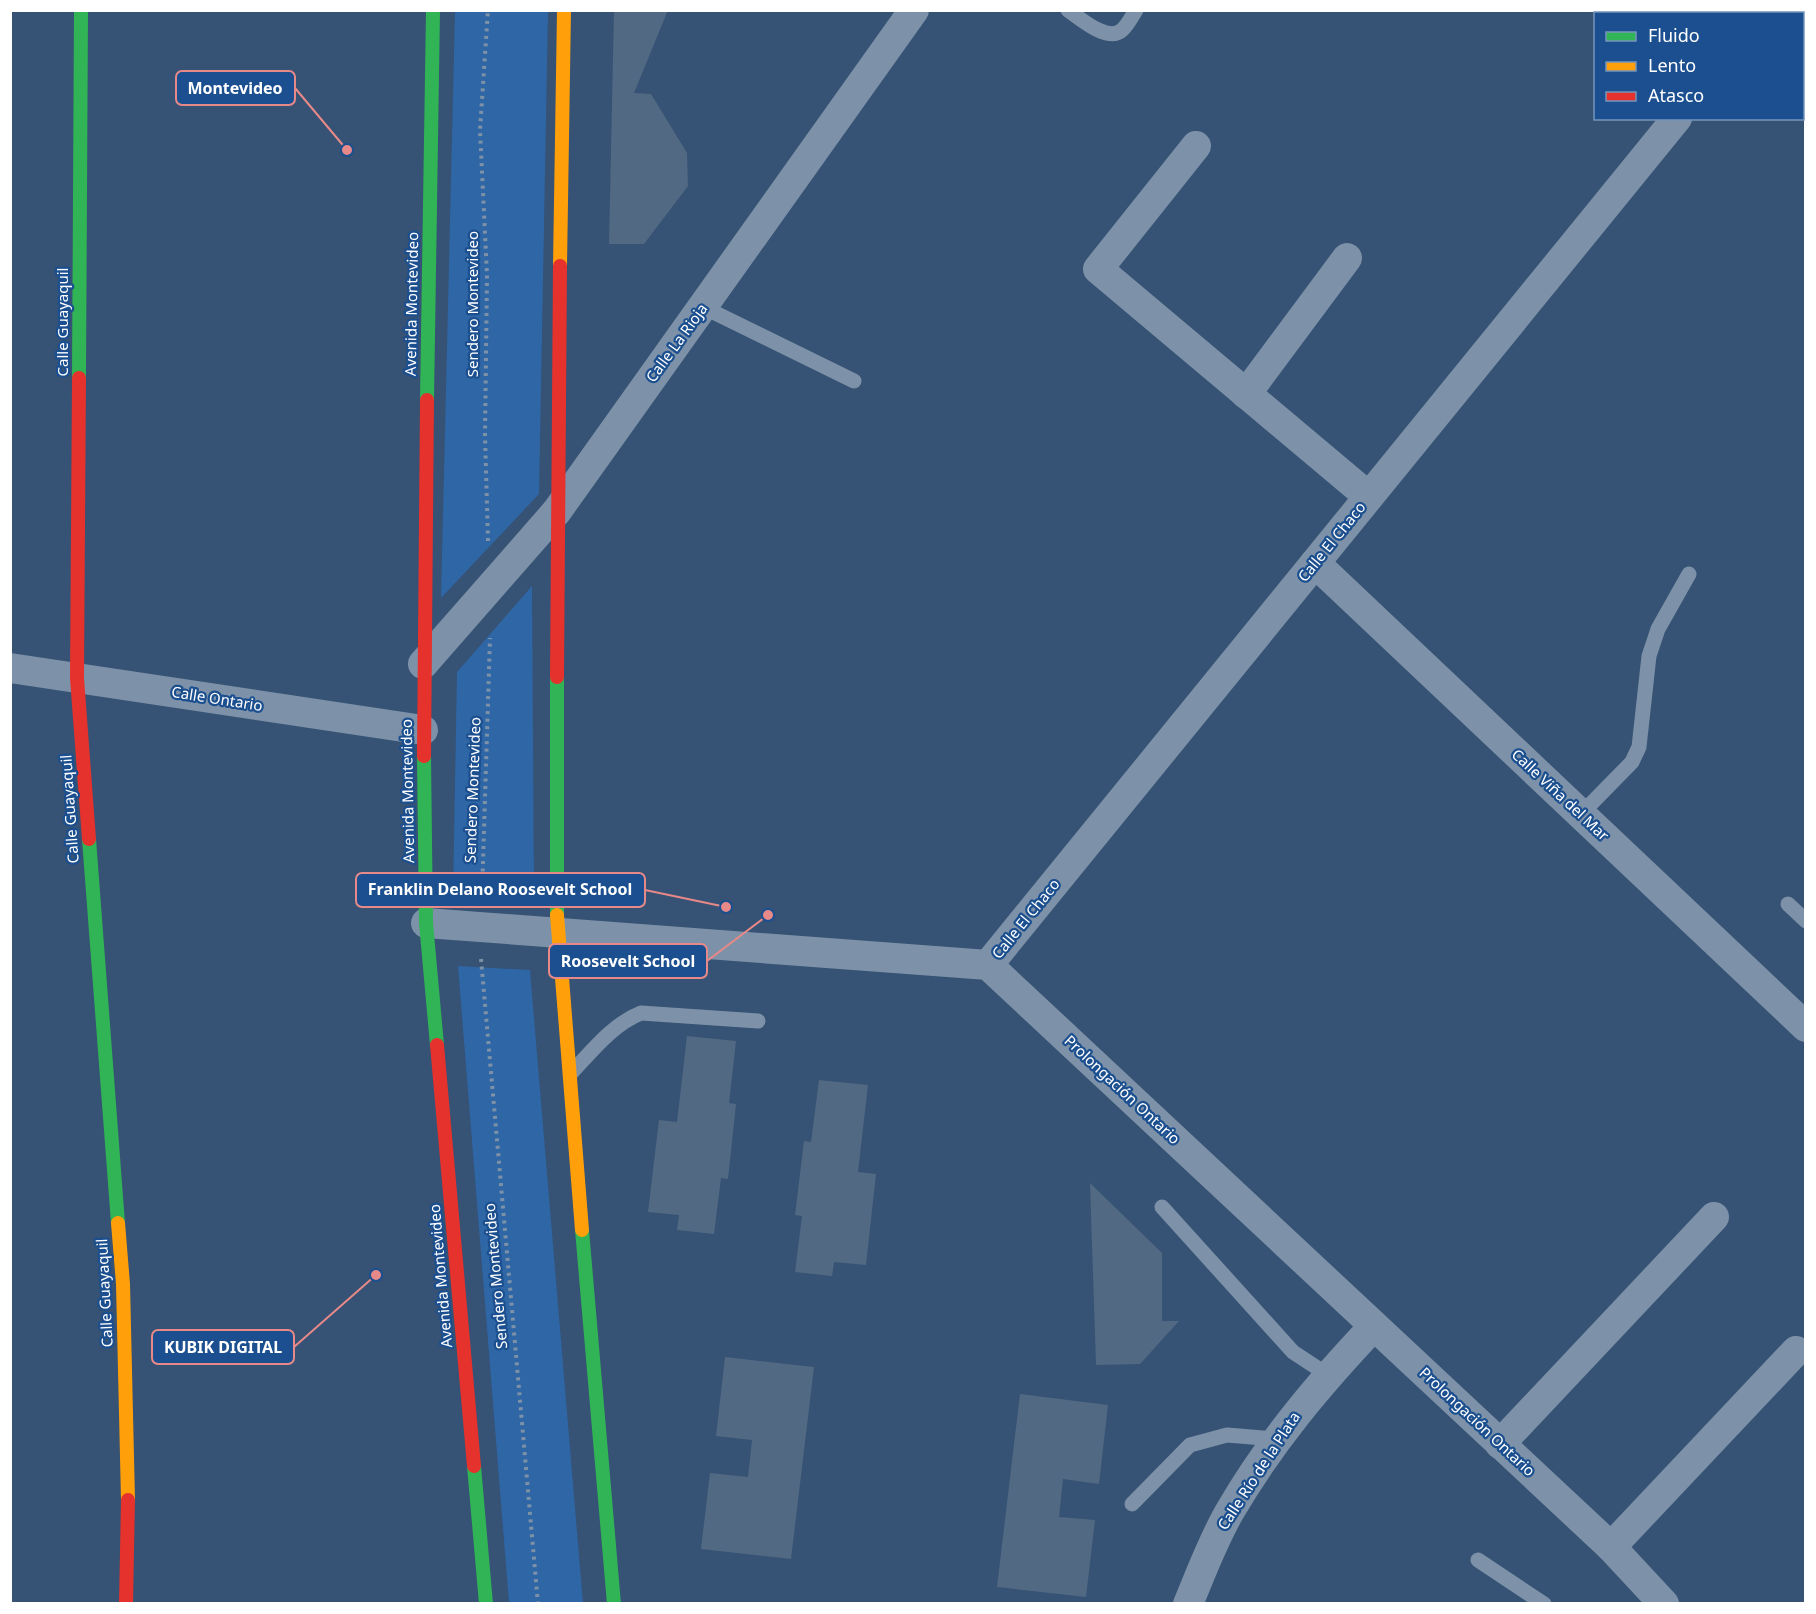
<svg xmlns="http://www.w3.org/2000/svg" width="1816" height="1614" font-family="'Noto Sans',sans-serif">
<rect width="100%" height="100%" fill="#365274"/>
<!-- green -->
<g fill="#2f66a5">
<polygon points="455,11 548,11 539,494 441,598"/>
<polygon points="532,586 534,893 453,895 457,672"/>
<polygon points="458,966 530,970 583,1603 509,1603"/>
</g>
<!-- building -->
<g fill="#526984">
<polygon points="614,10 668,10 634,93 651,94 687,153 688,186 644,244 609,244"/>
<polygon points="687,1036 736,1041 729,1103 736,1104 728,1179 721,1178 714,1234 677,1230 679,1215 648,1212 659,1120 677,1122"/>
<polygon points="819,1080 868,1085 858,1172 876,1174 866,1265 834,1262 832,1276 795,1272 802,1216 795,1215 804,1141 811,1142"/>
<polygon points="1090,1183 1162,1253 1162,1321 1179,1321 1140,1364 1096,1365"/>
<polygon points="725,1357 814,1367 791,1559 701,1549 710,1473 748,1477 752,1440 716,1436"/>
<polygon points="1020,1394 1108,1405 1099,1484 1063,1479 1059,1517 1095,1520 1086,1597 997,1587"/>
</g>
<g fill="none" stroke-linecap="round" stroke-linejoin="round">
<!-- path -->
<g stroke="#7d92a8" stroke-width="4" stroke-dasharray="3 4.5" stroke-linecap="butt">
<polyline points="488,541 485,436 487,275 480,130 488,10"/>
<polyline points="482,894 490,638"/>
<polyline points="481,959 538,1604"/>
</g>
<!-- lane -->
<g stroke="#7d92a8" stroke-width="15">
<path d="M1068,10C1081,19 1108,43 1122,30C1128,25 1132,16 1136,10"/>
<polyline points="703,307 854,381"/>
<polyline points="1581,814 1632,762 1639,747 1649,656 1658,629 1689,574"/>
<polyline points="1788,904 1806,921"/>
<path d="M572,1072C592,1051 613,1024 641,1013L758,1021"/>
<polyline points="1162,1207 1293,1352 1328,1375"/>
<polyline points="1132,1504 1190,1445 1227,1435 1276,1439"/>
<polyline points="1478,1560 1544,1604"/>
</g>
<!-- street -->
<g stroke="#7d92a8" stroke-width="30">
<polyline points="1762,14 1765,10"/>
<polyline points="1196,146 1098,269 1368,496"/>
<polyline points="1246,394 1347,258"/>
<polyline points="1315,563 1806,1027"/>
<polyline points="423,664 557,511 914,10"/>
<polyline points="10,668 423,730"/>
<polyline points="426,923 988,965 1611,1547 1664,1604"/>
<polyline points="988,965 1677,118"/>
<polyline points="1500,1444 1714,1217"/>
<polyline points="1611,1547 1796,1351"/>
<path d="M1188,1604C1201,1573 1213,1540 1230,1511C1270,1442 1320,1383 1374,1326"/>
</g>
<!-- fast -->
<g stroke="#30b455" stroke-width="14">
<polyline points="79,378 81,10"/>
<polyline points="427,400 433,10"/>
<polyline points="557,677 557,915"/>
<polyline points="424,756 426,923 437,1045"/>
<polyline points="89,839 118,1223"/>
<polyline points="582,1230 614,1604"/>
<polyline points="474,1466 486,1604"/>
</g>
<!-- slow -->
<g stroke="#ff9f0a" stroke-width="14">
<polyline points="560,266 564,10"/>
<polyline points="557,915 582,1230"/>
<polyline points="118,1223 123,1284 128,1500"/>
</g>
<!-- jam -->
<g stroke="#e5322d" stroke-width="14">
<polyline points="79,378 77,678 89,839"/>
<polyline points="557,677 560,266"/>
<polyline points="424,756 427,400"/>
<polyline points="437,1045 474,1466"/>
<polyline points="126,1604 128,1500"/>
</g>
</g>
<g text-anchor="middle" stroke-width="4.5" stroke-linejoin="round" paint-order="stroke">
<!-- street labels -->
<g font-size="15" fill="#fff" stroke="#1b4f8f">
<text transform="translate(412 304) rotate(-89)" y="5">Avenida Montevideo</text>
<text transform="translate(473 304) rotate(-90)" y="5">Sendero Montevideo</text>
<text transform="translate(63 322) rotate(-90)" y="5">Calle Guayaquil</text>
<text transform="translate(677 343) rotate(-54)" y="5">Calle La Rioja</text>
<text transform="translate(1332 542) rotate(-51)" y="5">Calle El Chaco</text>
<text transform="translate(217 699) rotate(9)" y="5">Calle Ontario</text>
<text transform="translate(473 790) rotate(-88)" y="5">Sendero Montevideo</text>
<text transform="translate(408 791) rotate(-91)" y="5">Avenida Montevideo</text>
<text transform="translate(1560 795) rotate(43)" y="5">Calle Viña del Mar</text>
<text transform="translate(70 809) rotate(-94)" y="5">Calle Guayaquil</text>
<text transform="translate(1026 919) rotate(-51)" y="5">Calle El Chaco</text>
<text transform="translate(1122 1090) rotate(43)" y="5">Prolongación Ontario</text>
<text transform="translate(441 1276) rotate(-95)" y="5">Avenida Montevideo</text>
<text transform="translate(496 1276) rotate(-95)" y="5">Sendero Montevideo</text>
<text transform="translate(105 1293) rotate(-93)" y="5">Calle Guayaquil</text>
<text transform="translate(1477 1422) rotate(43)" y="5">Prolongación Ontario</text>
<text transform="translate(1259 1471) rotate(-57)" y="5">Calle Río de la Plata</text>
</g>
</g>
<!-- callouts -->
<path fill="none" stroke="#e88989" stroke-width="2" d="M347 150L295 88M726 907L645 890M768 915L707 961M376 1275L294 1347"/>
<g fill="#e88989" stroke="#1b4f8f" stroke-width="2">
<circle cx="347" cy="150" r="6"/>
<circle cx="726" cy="907" r="6"/>
<circle cx="768" cy="915" r="6"/>
<circle cx="376" cy="1275" r="6"/>
</g>
<g fill="#1b4f8f" stroke="#e88989" stroke-width="2">
<rect x="176" y="71" width="119" height="34" rx="6"/>
<rect x="356" y="873" width="289" height="34" rx="6"/>
<rect x="549" y="944" width="158" height="34" rx="6"/>
<rect x="152" y="1330" width="142" height="34" rx="6"/>
</g>
<g font-size="16" text-anchor="middle" font-weight="bold" fill="#fff">
<text x="235" y="94">Montevideo</text>
<text x="500" y="895">Franklin Delano Roosevelt School</text>
<text x="628" y="967">Roosevelt School</text>
<text x="223" y="1353">KUBIK DIGITAL</text>
</g>
<!-- border -->
<rect width="1816" height="1614" fill="none" stroke="#ffffff" stroke-width="24"/>
<!-- legend -->
<rect x="1594" y="12" width="210" height="108" fill="#1b4f8f" stroke="#7695bc" stroke-width="1.5"/>
<rect x="1606" y="32" width="30" height="9" fill="#30b455" stroke="#7695bc" stroke-width="1.5"/>
<text x="1648" y="42" font-size="18" fill="#ffffff">Fluido</text>
<rect x="1606" y="62" width="30" height="9" fill="#ff9f0a" stroke="#7695bc" stroke-width="1.5"/>
<text x="1648" y="72" font-size="18" fill="#ffffff">Lento</text>
<rect x="1606" y="92" width="30" height="9" fill="#e5322d" stroke="#7695bc" stroke-width="1.5"/>
<text x="1648" y="102" font-size="18" fill="#ffffff">Atasco</text>
</svg>
